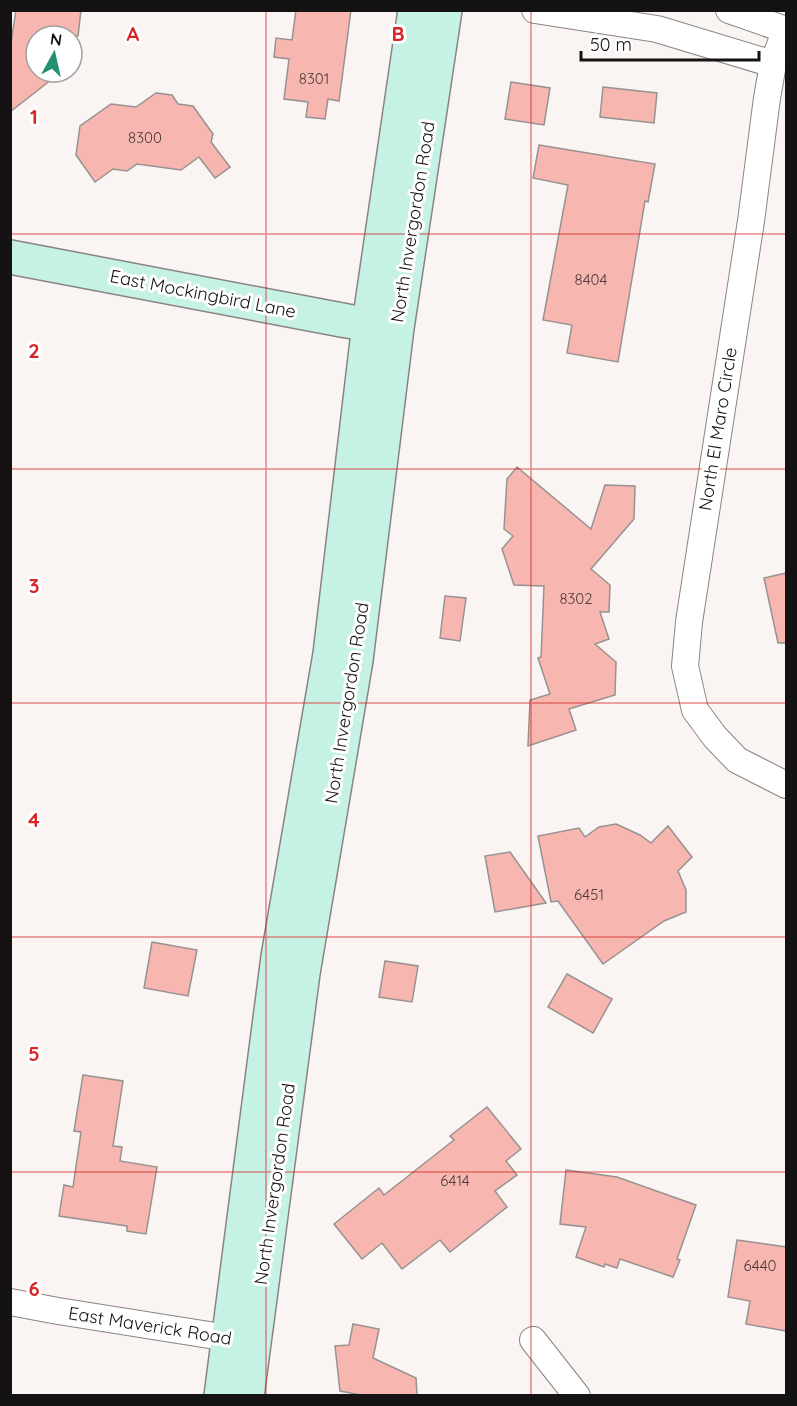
<svg xmlns="http://www.w3.org/2000/svg" width="797" height="1406" font-family="Quicksand,sans-serif">
<rect width="100%" height="100%" fill="#faf4f3"/>
<!-- building -->
<g fill="#f7b7b0" stroke="#979291" stroke-width="1.5">
<polygon points="16,10 81,10 78,36 36,36 36,72 61,72 10,112 10,49"/>
<polygon points="296,10 351,10 339,101 328,99 325,119 306,117 308,102 284,99 289,59 274,57 276,38 292,40"/>
<polygon points="511,82 550,88 544,125 505,119"/>
<polygon points="603,87 657,93 654,123 600,117"/>
<polygon points="156,93 172,95 178,104 193,106 213,134 211,142 230,167 215,178 199,157 181,170 137,164 127,171 113,169 95,182 76,155 80,126 111,104 136,107"/>
<polygon points="539,145 655,164 648,202 645,201 618,362 567,353 572,325 543,320 568,185 533,178"/>
<polygon points="517,467 591,529 605,485 635,486 634,519 591,569 610,585 609,612 600,612 609,639 595,644 616,662 615,695 569,709 576,730 528,746 530,700 550,694 538,658 541,657 544,586 514,585 502,549 513,536 504,529 507,479"/>
<polygon points="786,573 786,643 778,643 764,578"/>
<polygon points="445,596 466,598 460,641 440,638"/>
<polygon points="616,824 640,835 651,843 668,826 692,857 678,871 686,890 686,912 664,921 603,964 558,901 551,902 538,836 579,828 585,837 599,827"/>
<polygon points="510,852 546,903 495,912 485,856"/>
<polygon points="152,942 197,950 188,996 144,988"/>
<polygon points="385,961 418,966 412,1002 379,997"/>
<polygon points="567,974 612,999 593,1033 548,1007"/>
<polygon points="83,1075 123,1081 113,1146 122,1147 120,1161 157,1167 146,1234 127,1231 127,1226 59,1216 64,1185 73,1187 81,1132 74,1131"/>
<polygon points="487,1107 521,1149 506,1161 517,1175 495,1191 507,1207 450,1252 440,1240 402,1269 382,1243 362,1259 334,1224 379,1188 384,1195 454,1140 450,1136"/>
<polygon points="566,1170 617,1177 696,1205 677,1259 680,1260 673,1277 620,1259 617,1268 605,1264 604,1267 576,1257 586,1227 560,1224"/>
<polygon points="737,1240 786,1247 786,1331 746,1324 750,1301 728,1297"/>
<polygon points="353,1324 379,1329 373,1358 416,1378 417,1395 361,1395 340,1391 335,1346 349,1345"/>
</g>
<g fill="none" stroke-linecap="round" stroke-linejoin="round">
<defs>
<g id="street">
<polyline points="535,10 657,29 773,64"/>
<polyline points="729,10 786,30"/>
<polyline points="786,29 773,64 767,98 751,221 689,622 685,666 695,710 715,737 737,760 786,785"/>
<polyline points="10,1302 58,1311 247,1341"/>
<polyline points="533,1340 577,1396"/>
</g>
<g id="secondary">
<polyline points="10,257 347,321 389,327"/>
<polyline points="221,1396 278,957 330,654 369,324 415,10"/>
<polyline points="247,1396 303,973 356,660 397,328 445,10"/>
</g>
</defs>
<!-- street casing -->
<use href="#street" stroke="#898483" stroke-width="28"/>
<!-- secondary casing -->
<use href="#secondary" stroke="#898483" stroke-width="36"/>
<!-- street -->
<use href="#street" stroke="#fff" stroke-width="26"/>
<!-- secondary -->
<use href="#secondary" stroke="#c5f2e5" stroke-width="33"/>
</g>
<!-- grid -->
<path fill="none" stroke="#d62828" stroke-width="1.5" stroke-opacity="0.55" d="M266,10V1396M531,10V1396M10,234H786M10,469H786M10,703H786M10,937H786M10,1172H786"/>
<g text-anchor="middle" stroke-width="6" stroke-linejoin="round" paint-order="stroke">
<!-- number labels -->
<g font-size="15" fill="#4d3b3a">
<text x="314" y="84">8301</text>
<text x="145" y="143">8300</text>
<text x="591" y="285">8404</text>
<text x="576" y="604">8302</text>
<text x="589" y="900">6451</text>
<text x="455" y="1186">6414</text>
<text x="760" y="1271">6440</text>
</g>
<!-- street labels -->
<g font-size="18" fill="#141212" stroke="#fff">
<text transform="translate(413 222) rotate(-81)" y="6">North Invergordon Road</text>
<text transform="translate(203 294) rotate(11)" y="6">East Mockingbird Lane</text>
<text transform="translate(718 429) rotate(-81)" y="6">North El Maro Circle</text>
<text transform="translate(347 703) rotate(-81)" y="6">North Invergordon Road</text>
<text transform="translate(275 1184) rotate(-82)" y="6">North Invergordon Road</text>
<text transform="translate(150 1326) rotate(9)" y="6">East Maverick Road</text>
</g>
</g>
<g font-size="20" text-anchor="middle" font-weight="bold" fill="#d62828" stroke="#fff" stroke-width="6" stroke-linejoin="round" paint-order="stroke">
<text x="133" y="41">A</text>
<text x="398" y="41">B</text>
<text x="34" y="124">1</text>
<text x="34" y="358">2</text>
<text x="34" y="593">3</text>
<text x="34" y="827">4</text>
<text x="34" y="1061">5</text>
<text x="34" y="1296">6</text>
</g>
<!-- border -->
<rect width="797" height="1406" fill="none" stroke="#141212" stroke-width="24"/>
<!-- north arrow -->
<g transform="translate(54 54) rotate(8)"><circle r="28" fill="#ffffff" stroke="#a1a0a0" stroke-width="1.5"/>
<path d="M0-4.5L10 22L0 15L-10 22Z" fill="#229273"/>
<text y="-9" font-size="16" font-weight="bold" text-anchor="middle" fill="#141212">N</text>
</g>
<!-- scale -->
<path d="M581 51v9h178v-9" fill="none" stroke="#141212" stroke-width="3"/>
<text x="590" y="51" font-size="18" fill="#141212" stroke="#ffffff" stroke-width="4.5" paint-order="stroke">50 m</text>
</svg>
